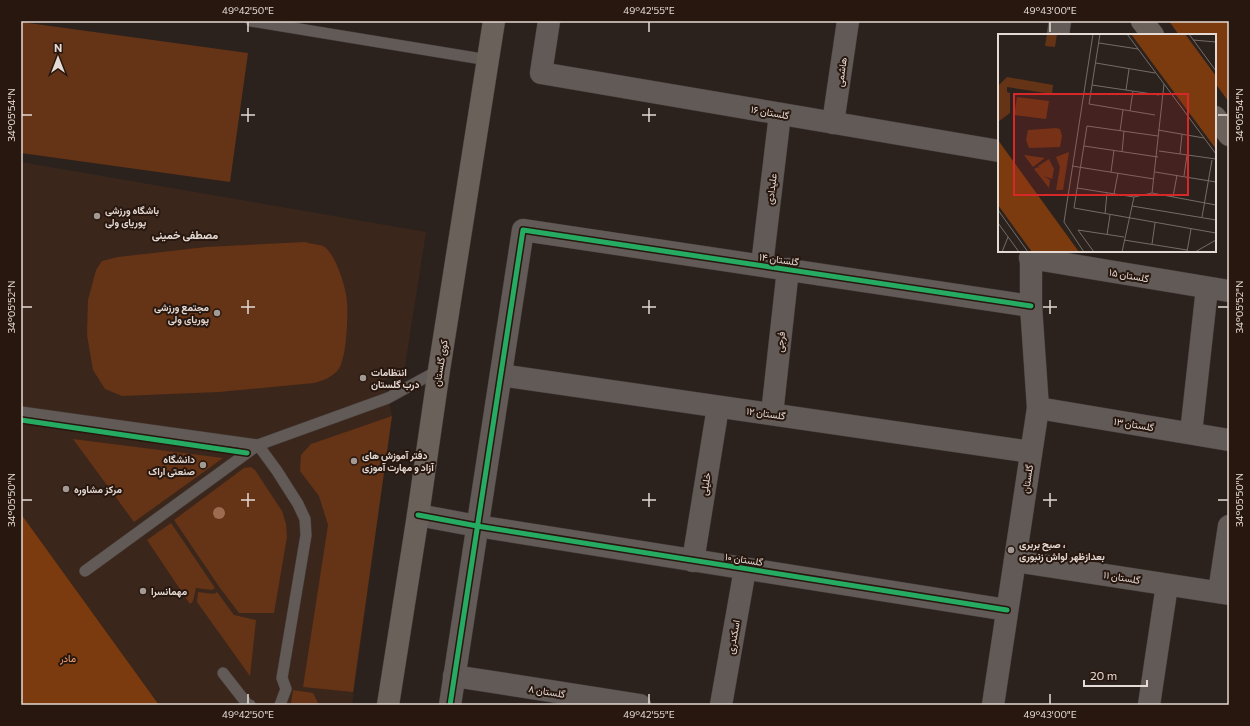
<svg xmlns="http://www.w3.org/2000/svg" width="1250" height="726" font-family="Commissioner,Vazirmatn,sans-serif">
<rect width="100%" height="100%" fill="#2b221e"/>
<!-- built -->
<polygon fill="#3b261b" points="21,162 426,232 405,366 384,381 392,416 352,705 159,705 21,514"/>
<!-- green -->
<g fill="#653315">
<polygon points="21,22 248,53 230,182 21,153"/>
<path d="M305,242C310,244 317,244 323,246C335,252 346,287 347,301C348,315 347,359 338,370C331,378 324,380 314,383L219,392L122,396L105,389L93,370L87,335L88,300L96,270L102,261L118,257L206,247Z"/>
<polygon points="392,416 353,692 303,687 328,525 319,496 300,471 301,455 311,444"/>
<polygon points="73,439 223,458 134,522"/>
<polygon points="251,467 255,470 282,511 286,524 287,537 274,613 239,613 220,588 174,520 244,468"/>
<polygon points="171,523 215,588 212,590 196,588 193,601 190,604 147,540"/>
<polygon points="198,592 214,594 217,592 234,615 256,620 250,676 197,602"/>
<polygon points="293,690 313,693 319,705 301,705 291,703"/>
</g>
<!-- forest -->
<g fill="#7b3b0e">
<polygon points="1169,21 1229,21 1229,102 1215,83 1215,35 1179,35"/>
<polygon points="21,514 159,705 21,705"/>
</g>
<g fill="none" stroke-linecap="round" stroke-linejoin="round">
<defs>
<g id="lane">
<polyline points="251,21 488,60"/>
<polyline points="21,412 258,445 388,398 439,370"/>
<polyline points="85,571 258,445 277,471 298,504 305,519 306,535 282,678 286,689 280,705"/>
<polyline points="223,673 248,705 250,705"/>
</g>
<g id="street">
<polyline points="549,21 541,73 999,151"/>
<polyline points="1058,35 1060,21"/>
<polyline points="833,123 848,21"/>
<polyline points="1030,258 1229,291"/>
<polyline points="762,265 780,114"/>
<polyline points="501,375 1031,452"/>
<polyline points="1038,408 1229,440"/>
<polyline points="772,414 788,269"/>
<polyline points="1191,433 1207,288"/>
<polyline points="418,515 477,526 1007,610"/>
<polyline points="693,561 718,407"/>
<polyline points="1015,561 1229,594"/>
<polyline points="1219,592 1229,526"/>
<polyline points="454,676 640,705"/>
<polyline points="450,705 523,230 1031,306"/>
<polyline points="721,705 745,569"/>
<polyline points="993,705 1038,408 1031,306 1031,251"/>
<polyline points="1149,705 1167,585"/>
</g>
<g id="secondary">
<polyline points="1142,21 1153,35"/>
<polyline points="1215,117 1229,135"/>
<polyline points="388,705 418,515 439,370 494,21"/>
</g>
</defs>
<!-- lane casing -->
<use href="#lane" stroke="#453d3a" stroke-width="12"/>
<!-- street casing -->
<use href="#street" stroke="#453d3a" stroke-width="23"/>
<!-- secondary casing -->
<use href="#secondary" stroke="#453d3a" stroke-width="23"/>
<!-- lane -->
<use href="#lane" stroke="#615a56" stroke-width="11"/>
<!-- street -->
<use href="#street" stroke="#615a56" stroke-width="22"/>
<!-- secondary -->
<use href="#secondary" stroke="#6b615b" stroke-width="22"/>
<defs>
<g id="cycleway">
<polyline points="21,420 247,453"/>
<polyline points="418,515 477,526 1007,610"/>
<polyline points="450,705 523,230 1031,306"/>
</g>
</defs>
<!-- cycleway casing -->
<use href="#cycleway" stroke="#27170f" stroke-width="8"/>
<!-- cycleway -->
<use href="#cycleway" stroke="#26ab63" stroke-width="5"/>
</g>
<!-- trees -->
<circle fill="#9d6b50" cx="219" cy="513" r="6"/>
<!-- ticks -->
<path fill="none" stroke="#e5dad4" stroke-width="1.5" d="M248,22V32M649,22V32M1050,22V32M248,108V122M649,108V122M22,115H32M241,115H255M642,115H656M1218,115H1228M248,300V314M649,300V314M1050,300V314M22,307H32M241,307H255M642,307H656M1043,307H1057M1218,307H1228M248,493V507M649,493V507M1050,493V507M22,500H32M241,500H255M642,500H656M1043,500H1057M1218,500H1228M248,694V704M649,694V704M1050,694V704"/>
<!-- markers -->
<g fill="#a49a94" stroke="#27170f" stroke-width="1.5">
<circle cx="97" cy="216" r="4"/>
<circle cx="217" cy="313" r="4"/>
<circle cx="363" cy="378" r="4"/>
<circle cx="354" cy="461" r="4"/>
<circle cx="203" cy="465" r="4"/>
<circle cx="66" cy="489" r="4"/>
<circle cx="1011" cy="550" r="4"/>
<circle cx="143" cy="591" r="4"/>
</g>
<g text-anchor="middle" stroke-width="4" stroke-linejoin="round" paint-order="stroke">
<!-- street labels -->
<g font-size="10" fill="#e5dad4" stroke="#27170f">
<text transform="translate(841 72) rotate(-82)" y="4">هاشمی</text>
<text transform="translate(770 112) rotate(10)" y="4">گلستان ۱۶</text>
<text transform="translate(771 189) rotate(-83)" y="4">علیدادی</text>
<text transform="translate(779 259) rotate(8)" y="4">گلستان ۱۴</text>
<text transform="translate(1129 275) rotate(10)" y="4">گلستان ۱۵</text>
<text transform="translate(780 342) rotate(-84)" y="4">فرجی</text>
<text transform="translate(440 363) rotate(-81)" y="4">کوی گلستان</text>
<text transform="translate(766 413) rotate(8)" y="4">گلستان ۱۲</text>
<text transform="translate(1134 424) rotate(9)" y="4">گلستان ۱۳</text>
<text transform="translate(1027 479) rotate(-82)" y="4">گلستان</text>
<text transform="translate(705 484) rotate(-81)" y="4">خلیلی</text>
<text transform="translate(744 559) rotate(9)" y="4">گلستان ۱۰</text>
<text transform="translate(1122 577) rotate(9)" y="4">گلستان ۱۱</text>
<text transform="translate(733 637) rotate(-80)" y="4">اسکندری</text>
<text transform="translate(547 691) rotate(9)" y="4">گلستان ۸</text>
</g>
<!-- poi labels -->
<g font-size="10" font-weight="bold" fill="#e5dad4" stroke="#27170f" text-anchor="start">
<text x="105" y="214">باشگاه ورزشی<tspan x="105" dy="12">پوریای ولی</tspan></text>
<text x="209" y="311" text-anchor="end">مجتمع ورزشی<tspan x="209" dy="12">پوریای ولی</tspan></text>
<text x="371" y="376">انتظامات<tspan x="371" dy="12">درب گلستان</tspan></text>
<text x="362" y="459">دفتر آموزش های<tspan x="362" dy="12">آزاد و مهارت آموزی</tspan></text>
<text x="195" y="463" text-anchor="end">دانشگاه<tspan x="195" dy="12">صنعتی اراک</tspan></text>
<text x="74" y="493">مرکز مشاوره</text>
<text x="1019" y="548">صبح بربری ،<tspan x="1019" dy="12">بعدازظهر لواش زنبوری</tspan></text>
<text x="151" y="595">مهمانسرا</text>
</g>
<!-- park labels -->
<g font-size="10" fill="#fba779" stroke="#27170f">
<text x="68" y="662">مادر</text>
</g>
<!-- neighbourhood labels -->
<g font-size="11" font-weight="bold" fill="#e5dad4" stroke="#27170f">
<text x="185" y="239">مصطفی خمینی</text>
</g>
</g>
<!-- overview -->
<g transform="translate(998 34)">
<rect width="218" height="218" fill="#2b221e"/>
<path d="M49,0H59L57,13L47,12ZM9,43L55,51L54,60L9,53V58L12,59V79L0,88V52ZM19,63L51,67L48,85L16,81ZM58,94L62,95L64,102L62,113L31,114L28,106L30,96ZM71,118L65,156H58L62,133L58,123ZM26,121L47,124L35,133ZM51,125L56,135L54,145L46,142L52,146L51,154L36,135L40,133L42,135L40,132Z" fill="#653315"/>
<path d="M133,0H187L218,42V115ZM0,106L60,189L81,218H34L0,171Z" fill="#7b3b0e"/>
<path fill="none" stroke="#756c67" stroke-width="1" d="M102,0L91,70L157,81M129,0L218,120M191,0L218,37M195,6L218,8M101,9L140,15M98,29L157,39M94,51L161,61M128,56L131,35M132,77L135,57M160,96L206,104M122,97L125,76M160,102L89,92L76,174L218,199M86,112L160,123M161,117L218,125M124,118L126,97M182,120L184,100M74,132L156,145M113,138L116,116M157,138L218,148M186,142L189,121M79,154L136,163M154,159L218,171M116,160L120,139M175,163L179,141M134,172L218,186M0,176L30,218M107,180L109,159M204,183L214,126M0,189L21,218M80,196L126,203M80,196L96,218M109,201L112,181M126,206L189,216M154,210L157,189M4,218L10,203M86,218L66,188L95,0M124,218L136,163L154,159L166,50M189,218L193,195M197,218L218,206"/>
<path fill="#d62828" fill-opacity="0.15" stroke="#d62828" stroke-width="2" d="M16,60H190V161H16Z"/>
<rect width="218" height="218" fill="none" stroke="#e5dad4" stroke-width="2"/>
</g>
<!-- border -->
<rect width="1250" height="726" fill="none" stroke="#27170f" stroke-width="44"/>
<!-- north arrow -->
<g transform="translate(58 58)" stroke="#27170f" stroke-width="3" paint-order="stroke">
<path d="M0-3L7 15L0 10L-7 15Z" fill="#e5dad4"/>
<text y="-6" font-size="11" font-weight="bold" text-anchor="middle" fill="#e5dad4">N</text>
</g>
<!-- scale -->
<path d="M1084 680v6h63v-6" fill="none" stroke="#e5dad4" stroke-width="2"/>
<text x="1090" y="680" font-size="12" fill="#e5dad4" stroke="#27170f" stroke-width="3" paint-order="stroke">20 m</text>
<rect x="22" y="22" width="1206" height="682" fill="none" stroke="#e5dad4" stroke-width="1.5"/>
<g font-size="10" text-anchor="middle" fill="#e5dad4">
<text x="248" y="14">49°42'50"E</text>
<text x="649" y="14">49°42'55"E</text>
<text x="1050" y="14">49°43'00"E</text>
<text transform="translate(11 115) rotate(-90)" y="4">34°05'54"N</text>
<text transform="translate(1239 115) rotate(-90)" y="4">34°05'54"N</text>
<text transform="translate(11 307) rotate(-90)" y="4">34°05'52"N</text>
<text transform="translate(1239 307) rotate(-90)" y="4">34°05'52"N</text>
<text transform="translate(11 500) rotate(-90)" y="4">34°05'50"N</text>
<text transform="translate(1239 500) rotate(-90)" y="4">34°05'50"N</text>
<text x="248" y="718">49°42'50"E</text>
<text x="649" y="718">49°42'55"E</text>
<text x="1050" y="718">49°43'00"E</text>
</g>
</svg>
